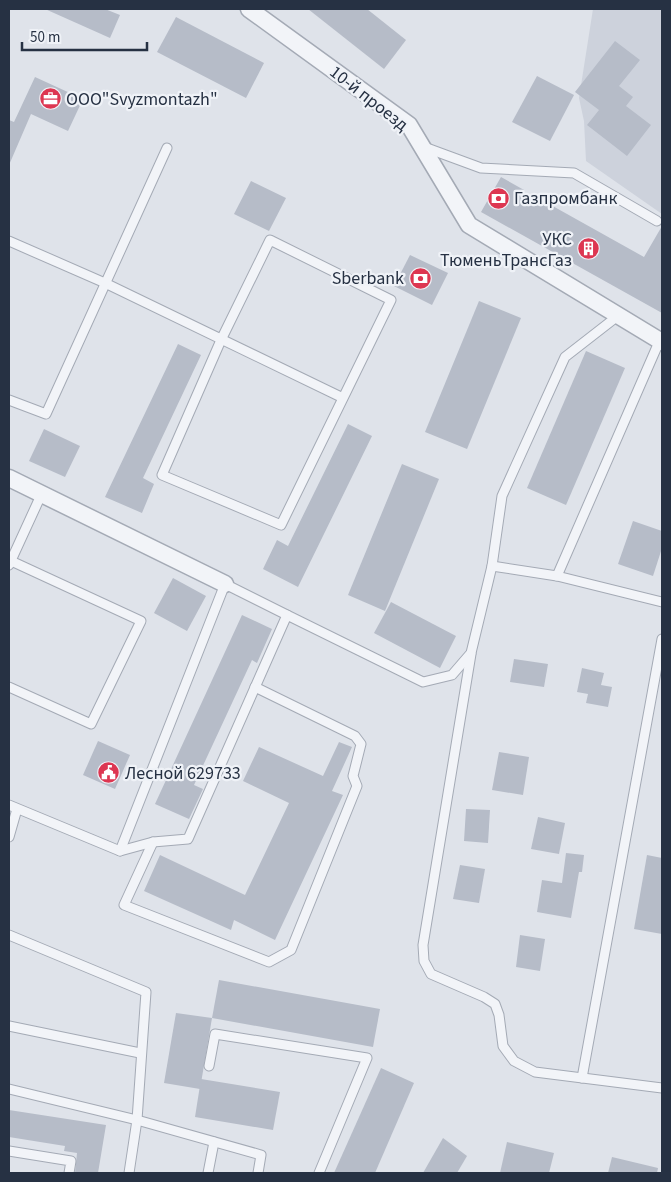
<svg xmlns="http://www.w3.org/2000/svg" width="671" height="1182" font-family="'Source Sans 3',sans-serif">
<rect width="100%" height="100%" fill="#dfe3ea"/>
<!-- built -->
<polygon fill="#cdd2dc" points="593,9 662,9 662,214 586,161 584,121 579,98"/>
<!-- building -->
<g fill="#b6bcc8">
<polygon points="45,9 105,9 120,15 110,38"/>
<polygon points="308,9 367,9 406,40 384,69"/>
<polygon points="176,17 264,63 246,98 157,52"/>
<polygon points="615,41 640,60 619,86 633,97 626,106 651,125 627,156 587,125 599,110 575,92"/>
<polygon points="537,76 574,95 550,141 512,122"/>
<polygon points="35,77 83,99 68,131 31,114 9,165 9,120 14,122"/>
<polygon points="501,177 524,190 523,192 531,198 533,195 644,257 662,226 662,313 481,212"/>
<polygon points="251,181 286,198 269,231 234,214"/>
<polygon points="410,255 448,273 432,305 394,286"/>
<polygon points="479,301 521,318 467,449 425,432"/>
<polygon points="178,344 201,355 143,478 154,484 142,513 105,497"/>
<polygon points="586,351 625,368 566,505 527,488"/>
<polygon points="348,424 372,436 298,587 263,569 277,540 288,546"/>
<polygon points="44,429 80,446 65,477 29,461"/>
<polygon points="402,464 439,479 385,611 348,595"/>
<polygon points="633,521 662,531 662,548 653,576 618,564"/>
<polygon points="173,578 206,596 187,631 154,613"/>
<polygon points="391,602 456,636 440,668 374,633"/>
<polygon points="242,615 272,629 257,663 252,660 194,785 203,789 189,819 155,804"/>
<polygon points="514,659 548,664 544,687 510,682"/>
<polygon points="582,668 604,673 601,685 612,687 608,707 586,703 588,694 577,692"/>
<polygon points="98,741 130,755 115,789 83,775"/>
<polygon points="339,742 352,747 332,791 343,795 275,940 234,920 231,930 144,891 160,855 245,895 289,803 243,781 259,747 323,776"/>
<polygon points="499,752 529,757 523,795 492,790"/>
<polygon points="466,809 490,810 488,843 464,841"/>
<polygon points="538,817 565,823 559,854 531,849"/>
<polygon points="566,853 584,855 582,872 579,872 571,918 537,912 542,880 562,883"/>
<polygon points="647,855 662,858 662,934 634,929"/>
<polygon points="460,865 485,869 479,903 453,899"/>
<polygon points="520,935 545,939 540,971 516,967"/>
<polygon points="219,980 380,1009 373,1047 212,1018"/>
<polygon points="176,1013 212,1018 200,1089 164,1083"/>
<polygon points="381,1068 414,1083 375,1173 334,1173"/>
<polygon points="201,1079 280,1092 273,1130 195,1117"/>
<polygon points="9,1110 106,1125 98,1173 75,1173 77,1153 64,1151 65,1146 9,1137"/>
<polygon points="443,1138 467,1156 457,1173 423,1173"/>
<polygon points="507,1142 554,1153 549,1173 500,1173"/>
<polygon points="612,1157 658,1168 657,1173 608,1173"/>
</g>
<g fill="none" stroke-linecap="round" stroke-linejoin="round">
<defs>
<g id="lane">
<polyline points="424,147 481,168 574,173 657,221"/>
<polygon points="270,240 391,300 281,525 162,475 221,340"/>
<polyline points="9,241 105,283 341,397"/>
<polyline points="9,400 46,414 167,148"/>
<polyline points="9,560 141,621 91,724 9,687"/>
<polyline points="9,565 42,493"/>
<polyline points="492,566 557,576 662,602"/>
<polyline points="557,576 659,342"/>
<polyline points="471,654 423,945 424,961 431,974 484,997 495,1004 499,1015 503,1046 514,1061 535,1072 662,1088"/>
<polyline points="9,805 120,851 153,842 188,839 287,615 423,682 452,675 471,653 492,566 502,496 565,357 619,315"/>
<polyline points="9,837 17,809"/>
<polyline points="153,842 124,905 269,962 291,950 357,786 353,776 361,744 355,736 255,687"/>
<polyline points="120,851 225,584 287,615"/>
<polyline points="9,935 146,992 137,1120 129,1173"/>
<polyline points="9,1026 140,1053"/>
<polyline points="209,1066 215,1034 367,1058 319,1173"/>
<polyline points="582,1078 662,639"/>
<polyline points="9,1089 137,1120 261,1155 258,1173"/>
<polyline points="9,1151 71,1161 69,1173"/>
<polyline points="208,1173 214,1142"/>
</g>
<g id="street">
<polyline points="249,9 409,125 469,225 662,342"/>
<polyline points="9,478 225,584"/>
</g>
</defs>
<!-- lane casing -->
<use href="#lane" stroke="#a4aab5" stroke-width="11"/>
<!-- street casing -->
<use href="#street" stroke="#a4aab5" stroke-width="19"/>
<!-- lane -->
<use href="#lane" stroke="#f2f4f8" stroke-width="9"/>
<!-- street -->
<use href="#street" stroke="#f2f4f8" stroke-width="16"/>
</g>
<!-- icons -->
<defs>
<symbol id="office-disc" viewBox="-11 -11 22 22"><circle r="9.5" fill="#dd3651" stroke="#eff2f7"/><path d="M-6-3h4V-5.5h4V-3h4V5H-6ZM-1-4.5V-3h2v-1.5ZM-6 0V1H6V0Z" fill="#fff"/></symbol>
<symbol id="bank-disc" viewBox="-11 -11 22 22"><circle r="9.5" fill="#dd3651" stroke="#eff2f7"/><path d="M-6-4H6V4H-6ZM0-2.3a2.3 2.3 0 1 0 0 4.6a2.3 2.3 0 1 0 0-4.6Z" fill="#fff"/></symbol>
<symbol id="building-disc" viewBox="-11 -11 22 22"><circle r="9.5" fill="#dd3651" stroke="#eff2f7"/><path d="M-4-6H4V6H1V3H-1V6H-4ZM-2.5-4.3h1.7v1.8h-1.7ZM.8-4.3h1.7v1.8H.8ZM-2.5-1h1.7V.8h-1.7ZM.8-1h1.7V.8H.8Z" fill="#fff"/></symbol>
<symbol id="civic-disc" viewBox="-11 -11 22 22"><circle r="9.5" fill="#dd3651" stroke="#eff2f7"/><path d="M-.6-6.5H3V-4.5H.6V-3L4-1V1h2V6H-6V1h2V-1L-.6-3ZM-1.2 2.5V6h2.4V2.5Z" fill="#fff"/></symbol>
</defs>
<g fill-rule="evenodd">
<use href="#office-disc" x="38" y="86" width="25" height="25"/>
<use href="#bank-disc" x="486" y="186" width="25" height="25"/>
<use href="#building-disc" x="576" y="236" width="25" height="25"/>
<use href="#bank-disc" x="408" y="266" width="25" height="25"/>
<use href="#civic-disc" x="96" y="760" width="25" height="25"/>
</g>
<g text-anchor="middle" stroke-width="4.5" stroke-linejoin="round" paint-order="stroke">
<!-- street labels -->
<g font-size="18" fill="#263143" stroke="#eff2f7">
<text transform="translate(369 98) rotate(38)" y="6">10-й проезд</text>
</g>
<!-- poi labels -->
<g font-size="18" fill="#263143" stroke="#eff2f7" text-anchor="start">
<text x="66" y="105">ООО"Svyzmontazh"</text>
<text x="514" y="204">Газпромбанк</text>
<text x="572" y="245" text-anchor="end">УКС<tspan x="572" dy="21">ТюменьТрансГаз</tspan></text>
<text x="404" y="284" text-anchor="end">Sberbank</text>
<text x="125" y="779">Лесной 629733</text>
</g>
</g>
<!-- border -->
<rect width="671" height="1182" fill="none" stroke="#263143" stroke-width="20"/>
<!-- scale -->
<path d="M22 42v8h125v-8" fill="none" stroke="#263143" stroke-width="2.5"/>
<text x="30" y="42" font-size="15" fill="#263143" stroke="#eff2f7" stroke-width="4" paint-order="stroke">50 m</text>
</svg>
